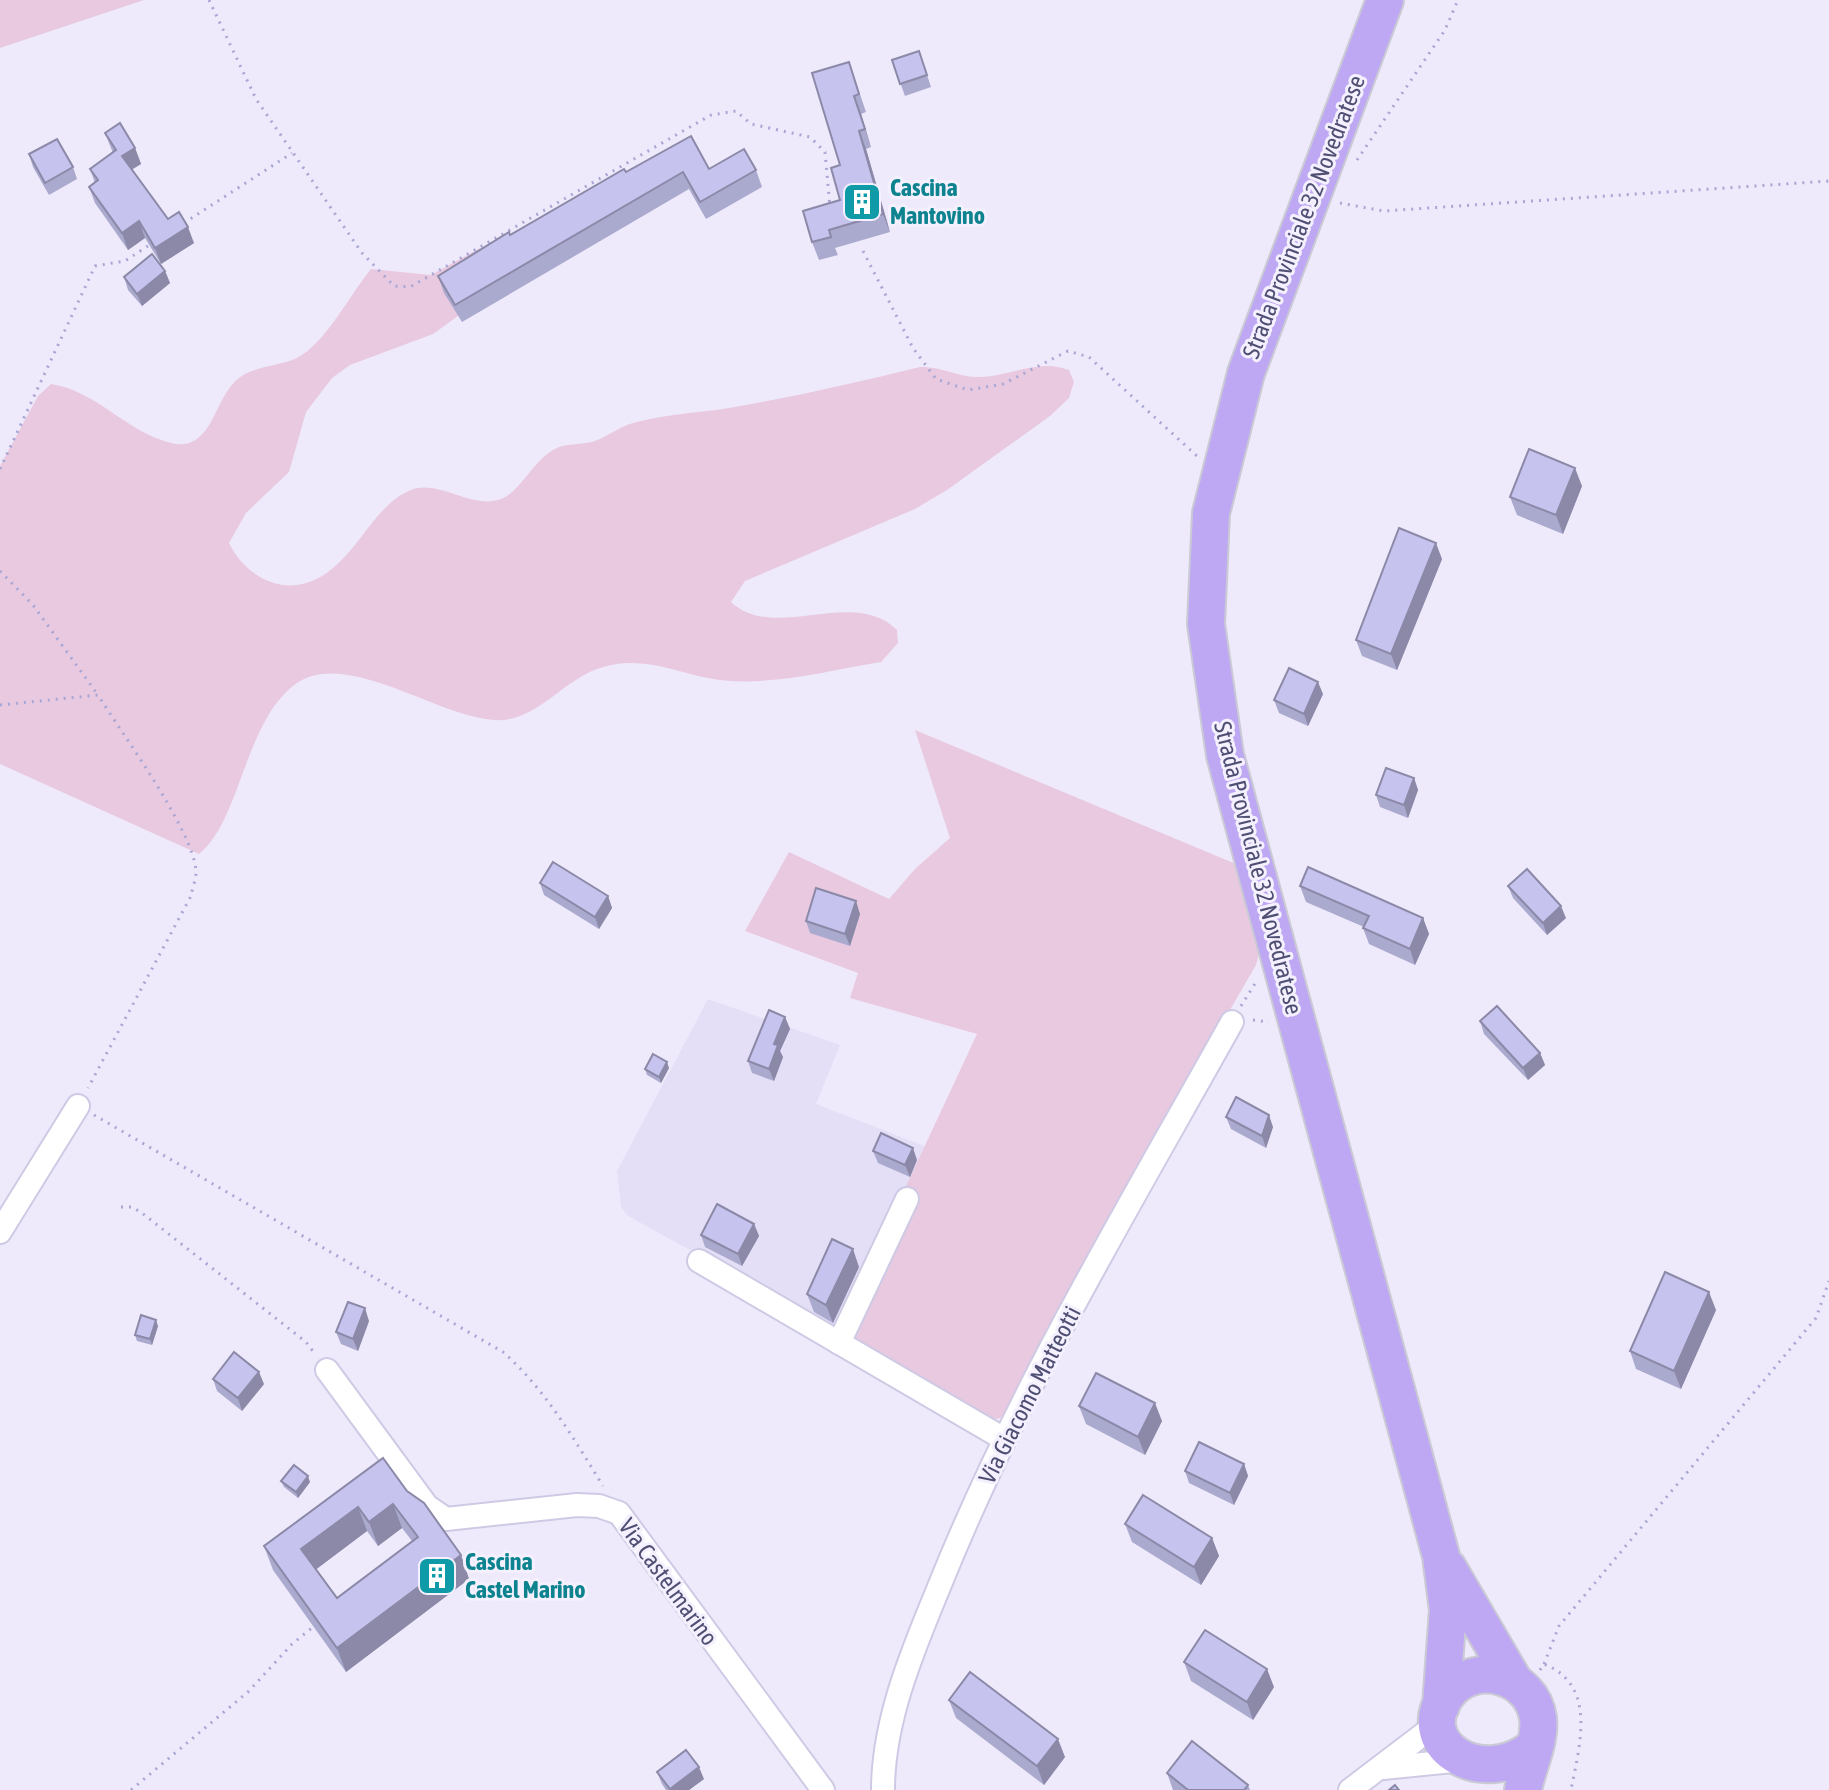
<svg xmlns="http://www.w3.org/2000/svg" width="1829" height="1790" font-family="'Asap Condensed',sans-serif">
<rect width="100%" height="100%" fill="#efeafb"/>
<!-- residential -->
<polygon fill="#e4dff7" points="708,999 840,1045 816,1104 927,1147 838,1332 628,1216 621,1207 617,1171"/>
<!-- green -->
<g fill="#e8c9e0">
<polygon points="0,0 144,0 0,48"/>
<path d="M480,248L465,311L433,334L350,365L332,378L306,412L289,472L246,513L229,543C241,568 268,589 297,585C352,577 367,507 411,490C440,479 471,510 501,499C522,491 533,458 559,447C571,443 584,445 595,441C608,436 619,427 633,423C663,415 693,413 723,409C789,398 855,383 920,367C942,366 959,378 981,377C1011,376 1039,358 1069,370L1074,382L1069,398L1050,416L947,490L915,509L745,581L731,602C775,643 853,586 897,630L898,643L881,662C832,670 780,684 731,681C686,679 647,652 600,668C562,680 536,723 494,720C438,717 347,649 297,683C244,720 242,819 199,854L0,764V466L38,396L51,384C97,391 126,432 171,443C213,453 213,398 239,378C254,366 280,366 297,358C326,343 350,294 371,269L431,275Z"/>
<polygon points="915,730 1248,869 1262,943 1256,965 1150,1148 1006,1414 998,1419 988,1418 838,1332 977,1034 850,998 858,973 745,931 789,852 889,899 915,869 950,838"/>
</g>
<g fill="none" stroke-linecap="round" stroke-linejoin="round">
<defs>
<g id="minor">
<polyline points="0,1232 78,1106"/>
<polyline points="699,1261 1004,1439"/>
<polyline points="839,1343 907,1199"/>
<polyline points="327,1370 427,1506 446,1519 577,1505 599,1506 619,1513 823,1790"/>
<polyline points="1383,1768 1453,1761"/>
<path d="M883,1790C883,1720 913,1650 939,1587C1018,1390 1129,1207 1232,1022"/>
<polyline points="1350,1790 1438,1723"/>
</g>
<g id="primary">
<polyline points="1385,0 1246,373 1211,513 1206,624 1225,755 1441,1556 1448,1610 1441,1706"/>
<polyline points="1448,1568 1514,1681"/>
<path d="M1523,1790C1527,1767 1541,1741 1538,1718C1532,1675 1475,1659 1448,1693C1409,1743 1480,1790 1533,1748"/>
</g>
</defs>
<!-- minor casing -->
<use href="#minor" stroke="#cecae5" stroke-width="26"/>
<!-- primary casing -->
<use href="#primary" stroke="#cacad5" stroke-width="40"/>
<!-- path -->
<g stroke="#a8a6d4" stroke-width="3" stroke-dasharray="2 6" stroke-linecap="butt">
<polyline points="209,0 256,99 362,253 394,286 410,287 711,115 736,111 751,124 810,137 825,152 830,207"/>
<polyline points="1357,160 1445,30 1458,0"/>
<polyline points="1340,203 1384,211 1829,181"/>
<polyline points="184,223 292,153"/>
<polyline points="863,251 913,348 936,379 968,390 1003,384 1068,351 1089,357 1198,457"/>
<polyline points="0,469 95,266 125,261 151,244"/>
<polyline points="0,571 33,605 98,695"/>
<path d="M0,705L98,695C121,732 195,833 196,872C196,880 192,889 191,896L88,1088"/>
<polyline points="1241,1006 1256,982"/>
<polyline points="1253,1020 1269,1022"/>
<path d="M94,1115L503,1352C545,1389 574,1439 603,1486"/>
<polyline points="121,1207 132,1207 142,1213 306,1342 315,1354"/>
<polyline points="1544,1664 1559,1626 1816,1318 1829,1281"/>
<path d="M1540,1670L1544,1664C1597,1685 1580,1744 1571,1790"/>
<polyline points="131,1790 249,1691 292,1644 313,1627"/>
</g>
<!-- minor -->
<use href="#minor" stroke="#fff" stroke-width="22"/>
<!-- primary -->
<use href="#primary" stroke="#bea8f4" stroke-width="36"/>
</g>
<!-- wall -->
<g fill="#aaa9ce" fill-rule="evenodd">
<polygon points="919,51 931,87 905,96 892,60"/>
<polygon points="849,62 866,112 861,114 871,147 866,149 890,232 835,248 838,255 819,260 812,242 840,200 840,165"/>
<polygon points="105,133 135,148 141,164 132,169 168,219 194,243 161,264 145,238 128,250 95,203 89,187 95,183 90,169 113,153"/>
<polygon points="29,154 73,167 77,179 49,195 33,167"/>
<polygon points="756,170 762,187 706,219 689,189 462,322 444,293 438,276 626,172"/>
<polygon points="165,271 170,283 142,306 128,290 124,277"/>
<polygon points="1582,486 1563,534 1517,515 1510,497"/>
<polygon points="1442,559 1397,670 1362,656 1356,640"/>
<polygon points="1323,694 1308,726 1279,713 1274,700"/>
<polygon points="1414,778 1418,790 1408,818 1380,807 1376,795"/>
<polygon points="540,883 608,896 612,908 599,929 544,895"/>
<polygon points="1300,886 1423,918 1429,934 1415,965 1369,944 1363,928 1364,927 1306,902"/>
<polygon points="1508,886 1566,918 1547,935 1513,898"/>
<polygon points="860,914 850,946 810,933 806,921"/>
<polygon points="785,1017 790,1029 780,1051 783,1057 774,1081 752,1073 748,1061"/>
<polygon points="1480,1021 1540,1053 1545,1065 1528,1080 1484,1034"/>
<polygon points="669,1068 661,1083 647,1075 645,1069"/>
<polygon points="1226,1117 1273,1127 1266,1148 1231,1129"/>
<polygon points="873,1151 917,1160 910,1177 878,1163"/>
<polygon points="754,1224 759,1236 742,1266 705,1247 701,1235"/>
<polygon points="859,1267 833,1323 814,1312 807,1294"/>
<polygon points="1716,1310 1681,1389 1636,1369 1630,1351"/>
<polygon points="369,1321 358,1351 341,1344 336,1332"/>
<polygon points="158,1326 152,1345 137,1341 135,1335"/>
<polygon points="213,1379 264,1384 242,1411 217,1391"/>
<polygon points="1079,1406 1162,1421 1145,1455 1086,1424"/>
<path d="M383,1458L407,1491L461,1555L469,1579L346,1672L273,1570L264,1546ZM402,1528L412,1541L337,1598L316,1569L367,1531L378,1546Z"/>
<polygon points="1244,1464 1248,1476 1234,1505 1189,1483 1185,1471"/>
<polygon points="281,1481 310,1482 298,1498 284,1487"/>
<polygon points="1125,1524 1212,1538 1219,1556 1201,1585 1132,1542"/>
<polygon points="1184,1662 1274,1687 1253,1720 1191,1681"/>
<polygon points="949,1700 1065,1757 1044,1785 956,1718"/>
<polygon points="657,1772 704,1779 689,1790 666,1790 662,1784"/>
<polygon points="1167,1773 1248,1785 1250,1790 1173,1790"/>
</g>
<!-- shaded-wall -->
<g fill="#8b89a7">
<polygon points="854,96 861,114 871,147"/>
<polygon points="859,131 866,149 890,232 883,214"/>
<polygon points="135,148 141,164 128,172 122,156"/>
<polygon points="139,221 145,238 128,250 122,233"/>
<polygon points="188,227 194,243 161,264 155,248"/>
<polygon points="165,271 170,283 142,306 137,294"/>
<polygon points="1575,468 1582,486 1563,534 1556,515"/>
<polygon points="1436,543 1442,559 1397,670 1391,654"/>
<polygon points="1318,682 1323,694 1308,726 1304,714"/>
<polygon points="1414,778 1418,790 1408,818 1404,805"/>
<polygon points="608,896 612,908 599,929 595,917"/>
<polygon points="856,901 860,914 850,946 845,934"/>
<polygon points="1561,906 1566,918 1547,935 1543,923"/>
<polygon points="1423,918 1429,934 1415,965 1410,949"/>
<polygon points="785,1017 790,1029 780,1051 783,1057 774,1081 769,1069 774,1044"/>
<polygon points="1540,1053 1545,1065 1528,1080 1523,1068"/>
<polygon points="667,1062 669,1068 661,1083 659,1077"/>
<polygon points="1269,1115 1273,1127 1266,1148 1262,1136"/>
<polygon points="913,1148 917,1160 910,1177 905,1165"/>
<polygon points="754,1224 759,1236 742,1266 738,1254"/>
<polygon points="853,1249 859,1267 833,1323 826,1305"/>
<polygon points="1709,1292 1716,1310 1681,1389 1674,1371"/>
<polygon points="365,1308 369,1321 358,1351 353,1339"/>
<polygon points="156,1320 158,1326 152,1345 150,1339"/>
<polygon points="259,1372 264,1384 242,1411 238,1398"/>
<polygon points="1155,1403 1162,1421 1145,1455 1138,1437"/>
<polygon points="1244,1464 1248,1476 1234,1505 1230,1493"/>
<polygon points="308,1476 310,1482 298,1498 296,1492"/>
<polygon points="393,1504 402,1528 378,1546 369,1522"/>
<polygon points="358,1507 367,1531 310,1574 301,1549"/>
<polygon points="1212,1538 1219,1556 1201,1585 1194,1567"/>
<polygon points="461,1555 469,1579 346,1672 337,1648"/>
<polygon points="1267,1669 1274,1687 1253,1720 1247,1702"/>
<polygon points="1058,1739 1065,1757 1044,1785 1037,1766"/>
<polygon points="699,1767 704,1779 689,1790 670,1790"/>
</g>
<!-- building -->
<g fill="#c6c4ef" stroke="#8b89a7" stroke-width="2" fill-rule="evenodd">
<polygon points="919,51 927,75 900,84 892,60"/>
<polygon points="849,62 859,94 854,96 865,129 859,131 883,214 829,230 831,237 812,242 803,211 840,200 831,168 840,165 812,73"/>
<polygon points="120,123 135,148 122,156 168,219 179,212 188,227 155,248 139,221 122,233 89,187 98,180 90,169 116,150 105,133"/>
<polygon points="691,136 709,169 744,149 756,170 700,202 683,172 455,305 438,276 509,232 510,235 624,169 626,172"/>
<polygon points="57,139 73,167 45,183 29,154"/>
<polygon points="152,254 165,271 137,294 124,277"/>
<polygon points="1529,449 1575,468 1556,515 1510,497"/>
<polygon points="1399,528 1436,543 1391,654 1356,640"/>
<polygon points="1289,668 1318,682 1304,714 1274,700"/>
<polygon points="1386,768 1414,778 1404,805 1376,795"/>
<polygon points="553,862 608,896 595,917 540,883"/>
<polygon points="1308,867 1423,918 1410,949 1363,928 1369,916 1300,886"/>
<polygon points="1527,869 1561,906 1543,923 1508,886"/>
<polygon points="816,888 856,901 845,934 806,921"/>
<polygon points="1497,1006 1540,1053 1523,1068 1480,1021"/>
<polygon points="769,1010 785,1017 774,1044 778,1045 769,1069 748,1061"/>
<polygon points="653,1054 667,1062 659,1077 645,1069"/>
<polygon points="1236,1097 1269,1115 1262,1136 1226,1117"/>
<polygon points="881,1133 913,1148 905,1165 873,1151"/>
<polygon points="717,1204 754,1224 738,1254 701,1235"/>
<polygon points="832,1239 853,1249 826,1305 807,1294"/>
<polygon points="1665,1272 1709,1292 1674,1371 1630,1351"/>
<polygon points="348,1302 365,1308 353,1339 336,1332"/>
<polygon points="141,1315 156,1320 150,1339 135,1335"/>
<polygon points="234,1352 259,1372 238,1398 213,1379"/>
<polygon points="1096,1373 1155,1403 1138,1437 1079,1406"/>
<polygon points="1199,1442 1244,1464 1230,1493 1185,1471"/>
<path d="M383,1458L407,1491L424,1503L461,1555L337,1648L264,1546ZM393,1504L418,1537L337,1598L301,1549L358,1507L369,1522Z"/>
<polygon points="294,1465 308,1476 296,1492 281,1481"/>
<polygon points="1143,1495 1212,1538 1194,1567 1125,1524"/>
<polygon points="1205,1630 1267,1669 1247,1702 1184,1662"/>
<polygon points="970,1672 1058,1739 1037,1766 949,1700"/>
<polygon points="1192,1741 1248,1785 1244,1790 1188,1790 1167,1773"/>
<polygon points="686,1750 699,1767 670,1789 657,1772"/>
<polygon points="1395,1785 1399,1790 1389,1790"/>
</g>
<!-- icons -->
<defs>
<symbol id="building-square" viewBox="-11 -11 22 22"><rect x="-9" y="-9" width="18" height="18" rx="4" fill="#0f9aa8" stroke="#f4f0fe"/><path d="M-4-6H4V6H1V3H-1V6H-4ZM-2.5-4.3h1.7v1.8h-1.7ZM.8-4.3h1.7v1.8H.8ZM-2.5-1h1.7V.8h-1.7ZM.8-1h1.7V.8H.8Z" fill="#fff"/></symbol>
</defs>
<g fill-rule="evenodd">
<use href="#building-square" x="840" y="180" width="44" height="44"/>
<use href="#building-square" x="415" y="1554" width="44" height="44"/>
</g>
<g text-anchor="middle" stroke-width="6" stroke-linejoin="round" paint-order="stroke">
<!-- culture labels -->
<g font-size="24" font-weight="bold" fill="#0d838f" stroke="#f4f0fe" text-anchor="start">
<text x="890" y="196">Cascina<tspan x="890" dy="28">Mantovino</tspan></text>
<text x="465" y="1570">Cascina<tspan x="465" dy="28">Castel Marino</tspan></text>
</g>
<!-- street labels -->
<g font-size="24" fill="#4f4f74" stroke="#f4f0fe">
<text transform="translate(1304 217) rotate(-69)" y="8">Strada Provinciale 32 Novedratese</text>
<text transform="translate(1258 868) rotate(76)" y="8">Strada Provinciale 32 Novedratese</text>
<text transform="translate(1030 1395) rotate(-63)" y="8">Via Giacomo Matteotti</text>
<text transform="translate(668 1582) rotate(54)" y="8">Via Castelmarino</text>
</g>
</g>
</svg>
